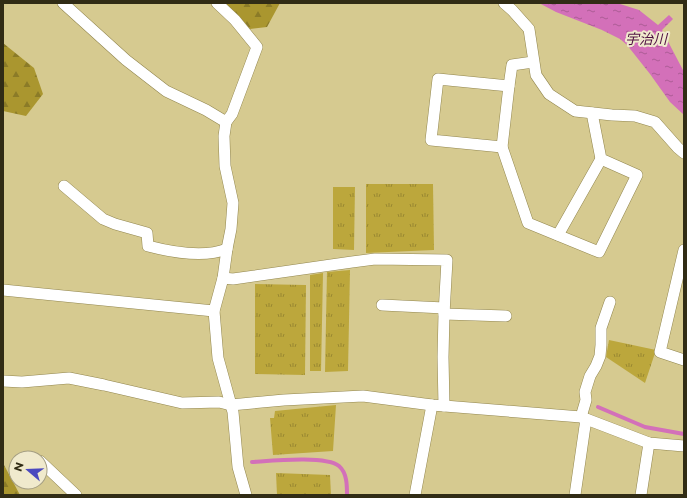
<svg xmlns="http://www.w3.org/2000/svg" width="687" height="498" font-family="Montserrat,'Noto Sans JP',sans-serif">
<defs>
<pattern id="grass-tufts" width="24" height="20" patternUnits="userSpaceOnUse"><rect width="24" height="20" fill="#bca73c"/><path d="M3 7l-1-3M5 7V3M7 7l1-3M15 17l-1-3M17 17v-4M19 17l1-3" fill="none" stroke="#998831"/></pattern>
<pattern id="forest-firs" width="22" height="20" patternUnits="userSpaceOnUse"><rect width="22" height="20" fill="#aa962f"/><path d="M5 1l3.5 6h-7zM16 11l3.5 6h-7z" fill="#8b7b27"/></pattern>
<pattern id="water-ripples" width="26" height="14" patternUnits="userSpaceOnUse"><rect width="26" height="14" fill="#d370b9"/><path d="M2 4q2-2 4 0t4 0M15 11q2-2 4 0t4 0" fill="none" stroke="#ac5c95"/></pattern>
</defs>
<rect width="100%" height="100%" fill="#d6ca90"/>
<!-- grass -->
<g fill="url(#grass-tufts)">
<polygon points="366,184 433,184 434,250 366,253"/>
<polygon points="333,187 355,187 354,250 333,249"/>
<polygon points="350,270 348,371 325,372 327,272"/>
<polygon points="323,273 321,371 310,371 310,275"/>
<polygon points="255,284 306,285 305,375 255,374"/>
<polygon points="609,340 656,350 645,383 606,357"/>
<polygon points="336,405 333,451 273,455 270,418 274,418 275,411"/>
<polygon points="276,473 330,475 331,495 277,495"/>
</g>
<!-- forest -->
<g fill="url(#forest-firs)">
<polygon points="223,3 280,3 267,27 250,29 237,14"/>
<polygon points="3,43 34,68 43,94 26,116 3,111"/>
<polygon points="3,464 4,465 20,495 3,495"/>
</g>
<!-- water -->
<polygon fill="url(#water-ripples)" points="539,3 617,3 639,10 658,25 669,15 673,19 662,30 684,72 684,115 670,102 650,74 627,45 620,39 602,30 556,12"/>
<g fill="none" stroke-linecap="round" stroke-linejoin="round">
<!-- stream -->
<g stroke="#d370b9" stroke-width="4">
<polyline points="598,407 645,427 684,434"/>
<path d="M252,462C269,461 326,455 339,466C347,473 347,485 347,495"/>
</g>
<defs>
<g id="minor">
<polyline points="63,3 126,60 166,91 206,110 226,122"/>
<polyline points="217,3 235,20 257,47 232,114 226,122 224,136 225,166 233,203 231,229 227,249 223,278 214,311 218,358 231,405 233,412 238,467 246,495"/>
<polyline points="504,3 512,10 529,29 536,75 549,94 575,111 612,115 635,116 655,122 678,148 684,153"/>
<polyline points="533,62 512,65 509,86 438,79 431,140 502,147 528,223 599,252 637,175 601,159 592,113"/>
<polyline points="502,147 509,86"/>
<path d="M64,186L103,219L115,224L147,233L148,246C171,252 204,258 227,249"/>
<polyline points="558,235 601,159"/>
<polyline points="684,250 660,352 684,360"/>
<polyline points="223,278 233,279 352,262 375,259 447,260 444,314 443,357 444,406"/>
<polyline points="3,290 214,311"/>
<polyline points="382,305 444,308"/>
<polyline points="444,314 506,316"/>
<polyline points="3,381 22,382 69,378 104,385 182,403 219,402 231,405 284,400 363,396 432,405 581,417 649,443 684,446"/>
<polyline points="581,417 586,400 585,392 590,376 596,366 600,356 601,345 601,328 610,302"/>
<polyline points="40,461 76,495"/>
<polyline points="415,495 432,405"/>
<polyline points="575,495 586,419"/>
<polyline points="641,495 649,443"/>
</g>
</defs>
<!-- minor casing -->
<use href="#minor" stroke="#92864e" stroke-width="12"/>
<!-- minor -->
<use href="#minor" stroke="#fff" stroke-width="11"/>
</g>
<g text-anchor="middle" stroke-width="4" stroke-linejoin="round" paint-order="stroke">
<!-- water labels -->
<g font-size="14" font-style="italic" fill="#4e1041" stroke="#f0eacd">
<text x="646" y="44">宇治川</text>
</g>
</g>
<!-- border -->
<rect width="687" height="498" fill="none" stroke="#312c15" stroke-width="8"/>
<!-- north arrow -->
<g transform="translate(28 470) rotate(289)"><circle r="19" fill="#f0eacd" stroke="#a49e83"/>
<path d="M0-3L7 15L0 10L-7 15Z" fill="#4b49bf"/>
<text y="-6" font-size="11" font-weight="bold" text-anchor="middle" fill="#312c15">N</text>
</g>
</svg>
